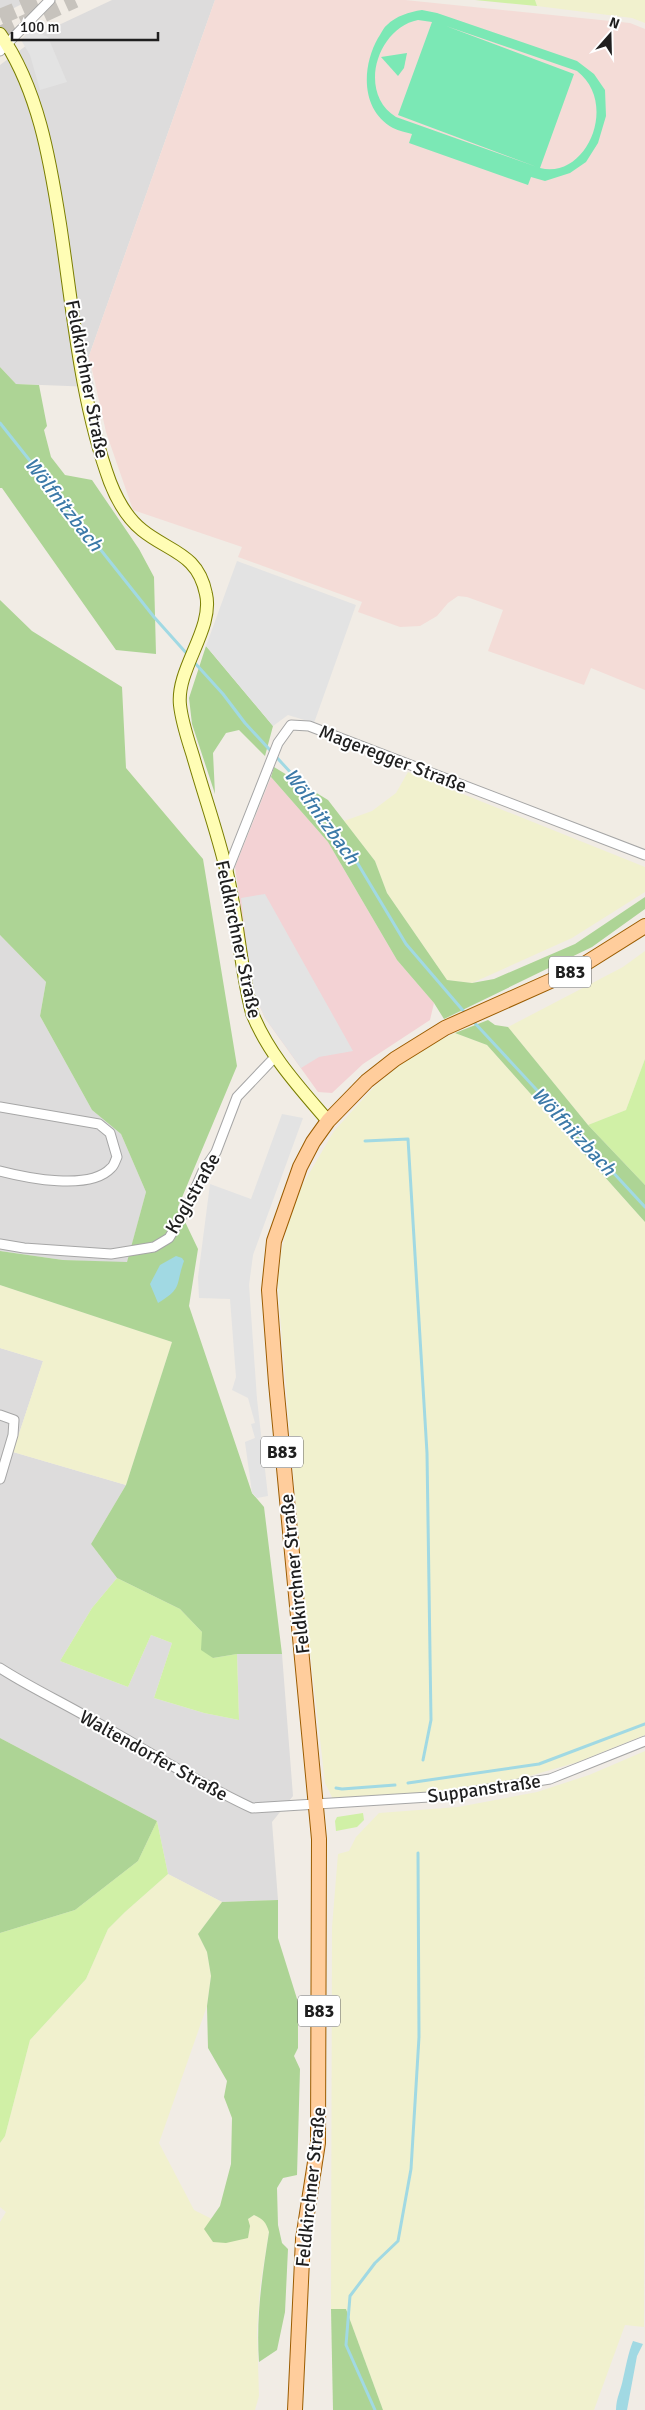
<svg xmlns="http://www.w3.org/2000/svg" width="645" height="2410" font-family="Signika,sans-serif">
<rect width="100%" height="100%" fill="#f1ece5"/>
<!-- residential -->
<g fill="#dddcdc">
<polygon points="0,0 30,0 0,15"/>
<polygon points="112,0 215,0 89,356 94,387 16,384 0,367 0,65 46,31"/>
<polygon points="0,935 46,982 40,1016 92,1110 121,1134 146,1192 127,1263 63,1260 0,1251"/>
<polygon points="0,1348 43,1361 13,1452 126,1485 91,1544 117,1578 92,1608 60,1661 128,1687 151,1635 172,1643 154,1698 204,1713 239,1720 237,1654 282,1654 293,1796 272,1822 278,1900 222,1902 168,1874 157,1821 0,1738"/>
</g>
<!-- commercial -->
<polygon fill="#f3d2d4" points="271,777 328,842 397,960 434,1003 430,1020 363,1064 332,1093 318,1092 265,1018 252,989 235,867"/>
<!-- military -->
<polygon fill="#f4dcd7" points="215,0 405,0 630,23 645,29 645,690 591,668 584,685 488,651 503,610 467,597 458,596 448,603 437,616 420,626 400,627 358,612 362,602 238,557 242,547 133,510 106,432 89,356"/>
<!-- farmland -->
<g fill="#f1f1ce">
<polygon points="535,0 645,0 645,23 632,18 537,6"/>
<polygon points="408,772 645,867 645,892 572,938 472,983 447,980 387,893 375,861 344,821 372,811 396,793"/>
<polygon points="645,951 645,1059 626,1110 588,1125 508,1027 623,967"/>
<polygon points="455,1033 487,1045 645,1222 645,1735 578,1762 509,1782 441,1792 341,1800 333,1799 325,1783 303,1589 280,1314 278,1281 281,1253 289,1220 300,1189 334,1131 374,1087 413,1053"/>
<polygon points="0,1285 172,1342 126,1485 13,1452 43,1361 0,1348"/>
<polygon points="645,1751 644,2327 625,2325 594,2410 383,2410 346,2309 331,2309 332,1927 338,1854 349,1851 356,1837 379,1813 458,1807 537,1792 589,1775"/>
<polygon points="168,1874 222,1902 198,1934 207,1952 211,1976 207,2006 159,2143 194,2210 212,2219 204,2229 248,2219 254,2215 263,2219 267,2224 269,2231 260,2287 257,2330 259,2396 255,2410 0,2410 0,2222 6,2212 0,2207 0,2143 5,2136 30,2040 86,1979 108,1929 125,1912"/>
</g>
<!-- grass -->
<g fill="#d0f0a6">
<polygon points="475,0 535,0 537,6"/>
<polygon points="645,1059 645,1185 588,1125 626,1110"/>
<polygon points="117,1578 180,1609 202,1632 213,1658 237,1654 239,1720 204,1713 154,1698 172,1643 151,1635 128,1687 60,1661 92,1608"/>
<polygon points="363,1813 364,1820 357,1827 336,1831 335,1821 337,1817"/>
<polygon points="157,1821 168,1874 125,1912 108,1929 86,1979 30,2040 5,2136 0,2143 0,1933 75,1910 138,1861"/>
</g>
<!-- forest -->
<g fill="#add495">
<polygon points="0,367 16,384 39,385 47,426 44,430 51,457 65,475 92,480 139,549 154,577 156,654 116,650 2,488 0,488"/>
<polygon points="0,600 32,631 122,687 126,768 203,859 237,1066 178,1207 198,1249 189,1306 252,1493 264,1507 282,1654 237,1654 213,1658 201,1650 202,1632 180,1609 117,1578 91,1544 126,1485 172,1342 0,1285 0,1251 63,1260 127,1262 146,1192 121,1134 92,1110 40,1016 46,982 0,935"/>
<polygon points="206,646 273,726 265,756 239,730 226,733 213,753 215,794 192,724 189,698"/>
<polygon points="274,767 328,800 375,861 387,893 447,980 472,983 494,979 575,944 645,897 645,909 592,947 444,1019 434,1003 397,960 328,842 271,777"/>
<polygon points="488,1020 495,1025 508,1027 588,1125 645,1185 645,1222 487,1045 455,1033"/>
<polygon points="0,1738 157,1821 138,1861 75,1910 0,1933"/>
<path d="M278,1900V1938L298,2002V2048L294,2056L300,2069L297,2175L283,2178L277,2188L278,2225L282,2243L288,2249L285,2312L277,2350L259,2362C256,2317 262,2276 269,2232C266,2222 263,2219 254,2215L248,2219L250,2226L248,2238L226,2243L213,2242L204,2229L220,2206L231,2164L232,2118L224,2097L227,2081L208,2048L207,2006L211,1976L207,1952L198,1934L222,1902Z"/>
<polygon points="331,2309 346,2309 383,2410 333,2410"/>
</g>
<!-- pitch -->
<g fill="#7be8b5" fill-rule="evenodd">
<path d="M422,10L437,13L577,61L594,74L605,90L606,116L598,143L586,162L570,173L545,181L531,177L528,185L409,143L412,134C406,132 399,131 393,128C360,110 362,66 378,38C381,34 383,28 387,25C396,16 409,12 422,10ZM418,20L432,22L398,115L537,167L396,117C357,93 377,28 418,20ZM446,26L577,71C619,103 587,180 540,168L574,74Z"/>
<polygon points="407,53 404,68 398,76 381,57"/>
</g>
<!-- parking -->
<g fill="#e3e3e3">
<polygon points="30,30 48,37 67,82 40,90 30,55 21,40"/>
<polygon points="237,561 356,605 314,723 288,715 273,726 206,646"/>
<polygon points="265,894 353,1051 319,1057 301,1068 265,1018 252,989 241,898"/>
<polygon points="282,1114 303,1118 253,1255 249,1285 257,1399 268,1496 257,1498 252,1493 245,1442 255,1438 251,1424 255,1423 248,1398 232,1390 236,1377 230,1299 199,1298 198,1277 210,1184 251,1199"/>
</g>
<!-- water -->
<g fill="#a1d9e3">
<path d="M176,1256L182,1258L184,1261C175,1286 183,1288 158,1303L150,1284L160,1265Z"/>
<path d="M633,2341L643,2344L637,2356L627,2410H616C616,2398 621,2390 623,2379C626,2366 628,2354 633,2341Z"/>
</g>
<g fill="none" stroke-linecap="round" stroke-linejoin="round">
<!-- stream -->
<g stroke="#a1d9e3" stroke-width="3">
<polyline points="0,423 154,617 188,655"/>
<polyline points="194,662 223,694 245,723 292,774 352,854 406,944 466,1014"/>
<polyline points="472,1020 645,1207"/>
<polyline points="365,1141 408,1139 427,1453 431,1720 423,1760"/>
<polyline points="408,1783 539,1764 645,1724"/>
<polyline points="336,1788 342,1789 395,1785"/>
<polyline points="375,2410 346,2345 350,2296 375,2263 398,2241 411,2169 419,2037 418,1853"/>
</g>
<!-- highway-tunnel -->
<g stroke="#c7c3bd" stroke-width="16" stroke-dasharray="16 8" stroke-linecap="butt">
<polyline points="0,17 40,0"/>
<polyline points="0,34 75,0"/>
</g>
<defs>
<g id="street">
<polyline points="0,51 50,0"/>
<polyline points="227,872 278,743 291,725 309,726 645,855"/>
<path d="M0,1107L99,1124L110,1133L117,1157C115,1161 114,1166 111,1168C90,1191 27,1178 0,1171"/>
<polyline points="0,1244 24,1248 111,1254 154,1247 169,1238 186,1210 203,1171 216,1152 237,1097 275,1057"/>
<polyline points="0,1415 14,1420 13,1435 0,1479"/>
<path d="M0,1668C31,1688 64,1703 96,1722C148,1751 198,1783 252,1808L445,1796L550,1779L645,1741"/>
</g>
<path id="secondary" d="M0,34C38,88 50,160 60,224C73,309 80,400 110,482C117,500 127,518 142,530C169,552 198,553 206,594C214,629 176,669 180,705C182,723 188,740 193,756C204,795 218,834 227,873C238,919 240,967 252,1013C269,1055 299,1087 328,1121"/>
<polyline id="primary" points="295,2410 303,2239 318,2143 319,1839 276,1383 269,1290 274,1241 300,1167 313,1142 328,1121 367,1081 395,1059 445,1028 575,970 645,926"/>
</defs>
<!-- street casing -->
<use href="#street" stroke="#a6a6a6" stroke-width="11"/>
<!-- secondary casing -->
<use href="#secondary" stroke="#797d00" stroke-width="14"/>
<!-- primary casing -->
<use href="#primary" stroke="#9b5c00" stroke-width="16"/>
<!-- street -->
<use href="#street" stroke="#fff" stroke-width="9"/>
<!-- secondary -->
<use href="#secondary" stroke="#fffdb5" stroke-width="12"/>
<!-- primary -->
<use href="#primary" stroke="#ffcd9c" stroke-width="14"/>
</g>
<g text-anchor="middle" stroke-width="4" stroke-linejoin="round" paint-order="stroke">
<!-- shield labels -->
<g fill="#fff" stroke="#626262" stroke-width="1">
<rect x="549" y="956.5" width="42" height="31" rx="4"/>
<rect x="261" y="1436.5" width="42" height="31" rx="4"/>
<rect x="298" y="1995.5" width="42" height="31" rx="4"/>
</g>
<g font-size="18" font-weight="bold" fill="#1f1f1f">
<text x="570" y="978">B83</text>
<text x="282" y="1458">B83</text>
<text x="319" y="2017">B83</text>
</g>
<!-- street labels -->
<g font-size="19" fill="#1f1f1f" stroke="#fff">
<text transform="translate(88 379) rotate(79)" y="7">Feldkirchner Straße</text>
<text transform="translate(393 758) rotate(21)" y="7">Mageregger Straße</text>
<text transform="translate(239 939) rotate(78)" y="7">Feldkirchner Straße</text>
<text transform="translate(192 1193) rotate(-60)" y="7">Koglstraße</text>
<text transform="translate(294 1574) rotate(-96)" y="7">Feldkirchner Straße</text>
<text transform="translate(154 1755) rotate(29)" y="7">Waltendorfer Straße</text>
<text transform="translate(484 1788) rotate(-8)" y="7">Suppanstraße</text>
<text transform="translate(310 2187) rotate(-84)" y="7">Feldkirchner Straße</text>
</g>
<!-- water labels -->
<g font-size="20" font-style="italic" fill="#3c7aa8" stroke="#fff">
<text transform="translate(64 504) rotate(52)" y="7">Wölfnitzbach</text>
<text transform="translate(322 816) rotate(54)" y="7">Wölfnitzbach</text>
<text transform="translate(574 1131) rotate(47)" y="7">Wölfnitzbach</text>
</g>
</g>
<!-- north arrow -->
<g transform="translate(610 35) rotate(20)" stroke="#ffffff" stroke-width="4" paint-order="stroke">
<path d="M0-4L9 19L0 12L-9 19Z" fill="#1f1f1f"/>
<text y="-8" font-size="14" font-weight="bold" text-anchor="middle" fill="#1f1f1f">N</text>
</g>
<!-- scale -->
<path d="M12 32v8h146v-8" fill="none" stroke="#1f1f1f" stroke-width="2.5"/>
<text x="20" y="32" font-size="15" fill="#1f1f1f" stroke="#ffffff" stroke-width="4" paint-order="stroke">100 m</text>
</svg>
